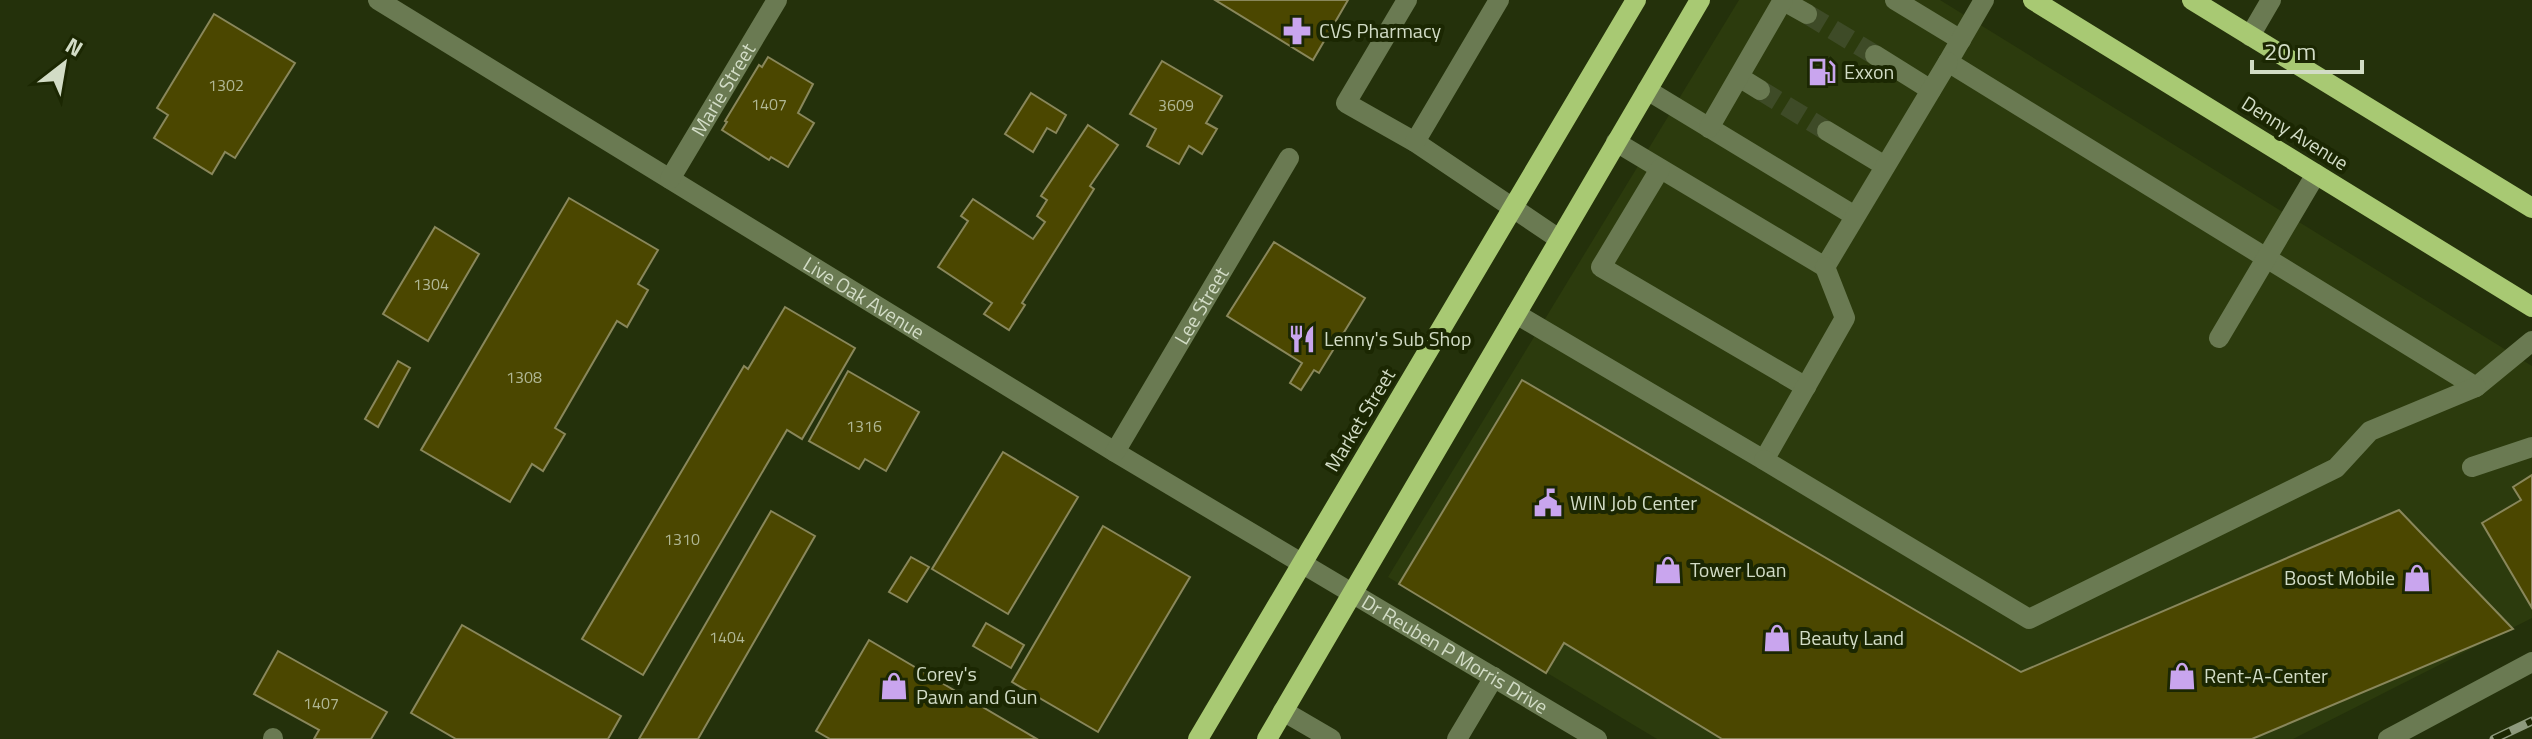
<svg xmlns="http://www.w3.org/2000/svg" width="2532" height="739" font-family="'Titillium Web',sans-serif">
<rect width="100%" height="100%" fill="#24310b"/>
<!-- built -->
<polygon fill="#2c3b0d" points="1739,0 1940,0 2532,366 2532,618 2293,739 1657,739 1388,577"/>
<!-- building -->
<g fill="#4b4700" stroke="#89875b" stroke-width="2">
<polygon points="1215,0 1348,0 1313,60"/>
<polygon points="214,14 295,63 235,158 225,152 212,174 154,138 168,115 157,108"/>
<polygon points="768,57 813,84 798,113 814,123 788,167 771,157 769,160 722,130 727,122 725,121 759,65 762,67"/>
<polygon points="1162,61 1222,96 1206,123 1217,129 1202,154 1189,146 1179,164 1147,146 1156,129 1130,114"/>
<polygon points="1031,93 1066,115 1056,133 1047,128 1033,152 1005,134"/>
<polygon points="1088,125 1118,145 1090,186 1094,189 1022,303 1025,305 1009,330 984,314 992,303 938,267 968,221 961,216 973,199 1033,239 1045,222 1037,216 1047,200 1041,196"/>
<polygon points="569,198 658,250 638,284 648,290 627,327 617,321 555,428 565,434 543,471 532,464 510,502 421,450"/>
<polygon points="435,227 479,254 428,341 383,314"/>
<polygon points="1274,242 1365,298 1319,373 1314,370 1301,390 1290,383 1302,363 1227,316"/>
<polygon points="785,307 855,348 802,439 787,430 643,675 582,639 744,366 748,369"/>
<polygon points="398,361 410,368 378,427 365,419"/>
<polygon points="848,371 919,412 886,471 865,459 859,469 809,441"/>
<polygon points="1522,380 2021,672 2399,510 2513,629 2252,739 1722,739 1564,643 1546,673 1399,584"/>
<polygon points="1003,452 1078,497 1008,614 932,569"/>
<polygon points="2532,475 2532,608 2482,523 2521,500 2513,487"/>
<polygon points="771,511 815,536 698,739 639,739"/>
<polygon points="1103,526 1190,577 1098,732 1012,682"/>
<polygon points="911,557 929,567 907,602 889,592"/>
<polygon points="986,623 1024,645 1011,668 973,646"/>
<polygon points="462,625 621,716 608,739 456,739 411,713"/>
<polygon points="869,640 1037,739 830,739 816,731"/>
<polygon points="278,651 387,712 371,739 314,739 319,730 254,694"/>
</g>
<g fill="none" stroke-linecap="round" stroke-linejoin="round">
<!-- minor-tunnel -->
<g stroke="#3e4b27" stroke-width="20" stroke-dasharray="20 10" stroke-linecap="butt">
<polyline points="1807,14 1875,55"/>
<polyline points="1760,90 1827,131"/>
</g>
<!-- minor -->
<g stroke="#6a7a52" stroke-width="20">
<path id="s1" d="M378,0L1115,452L1597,739"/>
<polyline points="1407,0 1346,103 1415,142 1559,239"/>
<polyline points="1782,0 1807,14"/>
<polyline points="1895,0 1961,40"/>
<polyline points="1984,0 1948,62 2476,387 2532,341"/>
<polyline points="2250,36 2271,0"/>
<polyline points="1875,55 1931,90"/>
<polyline points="1739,77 1760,90"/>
<polyline points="1647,90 1855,216"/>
<polyline points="1709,128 1783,0"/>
<polyline points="1827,131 1885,166"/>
<polyline points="1415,142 1499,0"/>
<polyline points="1616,142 1825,267 1948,62"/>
<polyline points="1660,169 1601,267 1806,387"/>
<path id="s2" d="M670,179L777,0"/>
<polyline points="1516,314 1764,460 1845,318 1825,267"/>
<polyline points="2219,338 2316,174"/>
<path id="s3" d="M1115,452L1289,158"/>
<polyline points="1764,460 2029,619 2336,468 2370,431 2476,387"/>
<polyline points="2472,467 2532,447"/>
<polyline points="1283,711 1331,739"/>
<polyline points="273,739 273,738"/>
<polyline points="1457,739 1494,677"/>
<polyline points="2388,739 2532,662"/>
</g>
<!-- major -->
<g stroke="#a8c973" stroke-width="20">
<polyline points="2033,0 2532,307"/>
<polyline points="2192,0 2532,208"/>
<polyline points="1198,739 1636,0"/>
<polyline points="1267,739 1700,0"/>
</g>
<defs>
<polyline id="rail" points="2494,739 2532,721"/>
</defs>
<!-- rail casing -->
<use href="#rail" stroke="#8e9a7d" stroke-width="9"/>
<!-- rail -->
<use href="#rail" stroke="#1b2702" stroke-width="6" stroke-dasharray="18" stroke-linecap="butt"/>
</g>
<!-- icons -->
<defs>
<symbol id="pharmacy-bare" viewBox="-9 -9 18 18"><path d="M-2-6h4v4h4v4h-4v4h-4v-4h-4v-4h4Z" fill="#c9a5ee" stroke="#1b2702" stroke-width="2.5" paint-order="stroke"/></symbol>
<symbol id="fuel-bare" viewBox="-9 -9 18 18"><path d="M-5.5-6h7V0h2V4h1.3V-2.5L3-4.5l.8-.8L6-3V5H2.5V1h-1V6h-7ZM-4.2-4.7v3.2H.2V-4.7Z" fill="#c9a5ee" stroke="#1b2702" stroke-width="2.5" paint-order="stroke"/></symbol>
<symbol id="restaurant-bare" viewBox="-9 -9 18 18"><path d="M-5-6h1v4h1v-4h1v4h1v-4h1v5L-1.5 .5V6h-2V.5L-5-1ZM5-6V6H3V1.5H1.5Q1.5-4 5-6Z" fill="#c9a5ee" stroke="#1b2702" stroke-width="2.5" paint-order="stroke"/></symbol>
<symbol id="civic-bare" viewBox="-9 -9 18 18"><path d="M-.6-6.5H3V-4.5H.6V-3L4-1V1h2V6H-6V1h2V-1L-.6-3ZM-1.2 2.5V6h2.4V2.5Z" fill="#c9a5ee" stroke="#1b2702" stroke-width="2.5" paint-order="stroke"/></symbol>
<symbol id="shop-bare" viewBox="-9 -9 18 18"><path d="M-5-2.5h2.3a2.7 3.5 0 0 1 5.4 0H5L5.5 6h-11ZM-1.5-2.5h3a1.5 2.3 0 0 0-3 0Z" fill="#c9a5ee" stroke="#1b2702" stroke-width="2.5" paint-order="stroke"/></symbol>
</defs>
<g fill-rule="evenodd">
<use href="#pharmacy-bare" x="1277" y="11" width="40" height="40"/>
<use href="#fuel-bare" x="1802" y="52" width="40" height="40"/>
<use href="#restaurant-bare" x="1282" y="319" width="40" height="40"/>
<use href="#civic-bare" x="1528" y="483" width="40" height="40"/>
<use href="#shop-bare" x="1648" y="550" width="40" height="40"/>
<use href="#shop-bare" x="2397" y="558" width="40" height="40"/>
<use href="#shop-bare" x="1757" y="618" width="40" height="40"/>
<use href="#shop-bare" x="2162" y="656" width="40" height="40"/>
<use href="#shop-bare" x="874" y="666" width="40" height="40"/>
</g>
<g text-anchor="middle" stroke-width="8" stroke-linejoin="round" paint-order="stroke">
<!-- number labels -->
<g font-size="16" fill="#b0b794">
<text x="226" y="91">1302</text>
<text x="769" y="110">1407</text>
<text x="1176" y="111">3609</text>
<text x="431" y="290">1304</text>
<text x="524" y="383">1308</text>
<text x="864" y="432">1316</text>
<text x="682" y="545">1310</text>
<text x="727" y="643">1404</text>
<text x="321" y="709">1407</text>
</g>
<!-- poi labels -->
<g font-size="20" fill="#d2dcc6" stroke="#1b2702" text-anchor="start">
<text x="1319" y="38">CVS Pharmacy</text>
<text x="1844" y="79">Exxon</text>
<text x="1324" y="346">Lenny's Sub Shop</text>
<text x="1570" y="510">WIN Job Center</text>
<text x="1690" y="577">Tower Loan</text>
<text x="2395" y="585" text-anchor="end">Boost Mobile</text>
<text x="1799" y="645">Beauty Land</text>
<text x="916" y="681">Corey's<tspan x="916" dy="23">Pawn and Gun</tspan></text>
<text x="2204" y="683">Rent-A-Center</text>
</g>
<!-- street labels -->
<g font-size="20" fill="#d2dcc6" stroke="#1b2702">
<text dy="7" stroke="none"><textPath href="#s2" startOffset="104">Marie Street</textPath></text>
<text transform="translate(2295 133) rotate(32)" y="7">Denny Avenue</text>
<text dy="7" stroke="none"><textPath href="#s1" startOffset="570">Live Oak Avenue</textPath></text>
<text dy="7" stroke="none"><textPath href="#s3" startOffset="170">Lee Street</textPath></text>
<text transform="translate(1360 420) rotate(-59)" y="7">Market Street</text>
<text dy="7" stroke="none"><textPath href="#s1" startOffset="1260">Dr Reuben P Morris Drive</textPath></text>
</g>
</g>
<!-- north arrow -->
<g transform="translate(64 64) rotate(31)" stroke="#1b2702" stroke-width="6" paint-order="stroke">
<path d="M0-6L14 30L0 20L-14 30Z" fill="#d2dcc6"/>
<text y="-12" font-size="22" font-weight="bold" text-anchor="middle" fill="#d2dcc6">N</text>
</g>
<!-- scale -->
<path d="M2252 60v12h110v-12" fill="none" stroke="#d2dcc6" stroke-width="4"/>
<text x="2264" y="60" font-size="24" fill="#d2dcc6" stroke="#1b2702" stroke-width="6" paint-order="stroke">20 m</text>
</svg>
